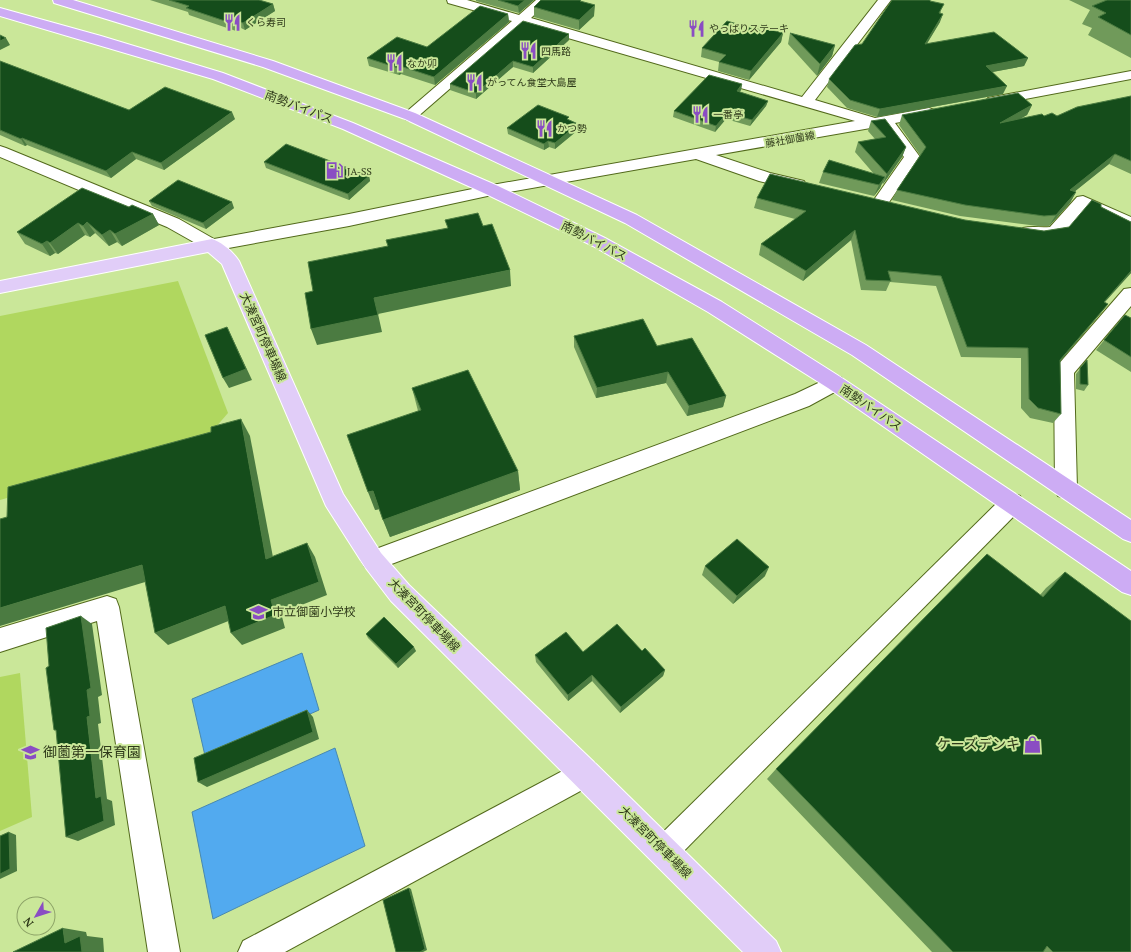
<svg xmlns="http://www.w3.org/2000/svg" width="1131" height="952" font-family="'PT Serif','Noto Sans JP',serif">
<rect width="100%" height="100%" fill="#cae799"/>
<!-- green -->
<g fill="#b0d75f">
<polygon points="178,281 228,413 202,443 0,500 0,316"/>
<polygon points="20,673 32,817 0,831 0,677"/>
</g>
<!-- water -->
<g fill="#52aaef" stroke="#4888af">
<polygon points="302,653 319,710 206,760 192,699"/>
<polygon points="335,748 365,846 213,919 192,812"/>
</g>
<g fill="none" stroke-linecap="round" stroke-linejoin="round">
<defs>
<g id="minor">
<polygon points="447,0 467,0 519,15 536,0 550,0 531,18 802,97 878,0 891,0 815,100 875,118 929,108 934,110 937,113 934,116 895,123 920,157 885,208 879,209 873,208 871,204 904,157 882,126 716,155 770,173 804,181 806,185 804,189 798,190 759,181 696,159 492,195 349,226 212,251 206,249 167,227 0,157 0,146 6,148 179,219 214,239 349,214 492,185 855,121 523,25 415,119 410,121 405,119 402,116 405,113 512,21 448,3"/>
<polygon points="1131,71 1131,79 993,105 988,104 986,101 988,98 993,97"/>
<path d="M1083,196L1131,217V230L1085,209C1064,233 1059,246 1023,236L1020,232L1023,228C1032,226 1041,228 1050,227L1077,197Z"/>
<polygon points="1131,288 1131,306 1074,373 1077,489 1074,496 1066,498 1058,496 1055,489 1054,371 1057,366 1124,289"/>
<polygon points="835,375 842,378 845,383 842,388 809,406 373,571 365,567 361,560 365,553 795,394"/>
<polygon points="1012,493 1020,496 1023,503 1020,510 674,861 664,866 654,861 649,851 654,841 1004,496"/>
<polygon points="107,596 116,599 119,607 180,952 148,952 97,621 0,652 0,628"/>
<polygon points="585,759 595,763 599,773 595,783 285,952 238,952 243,941"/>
</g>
<path id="major" d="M212,239C222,242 233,252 239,261L343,494L381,553L409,585L595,763L776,941L781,952H743L391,601L365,567L326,506L222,264L208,252L0,293V281Z"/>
<g id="highway">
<polygon points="53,0 73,0 273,61 415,113 637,215 866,345 1131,520 1131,542 1123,539 852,355 625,223 405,119 263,67 54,3"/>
<polygon points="0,8 101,36 223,73 353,123 498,186 605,238 722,302 842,378 1131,571 1131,595 1122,592 828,388 708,312 593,246 486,194 343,129 213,79 0,16"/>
</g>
</defs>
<!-- minor casing -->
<use href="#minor" stroke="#52691b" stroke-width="2"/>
<!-- major casing -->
<use href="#major" stroke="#fff" stroke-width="2"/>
<!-- highway casing -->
<use href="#highway" stroke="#fff" stroke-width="2"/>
<!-- minor -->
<use href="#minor" fill="#fff" fill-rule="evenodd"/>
<!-- major -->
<use href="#major" fill="#e1cdf8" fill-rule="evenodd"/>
<!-- highway -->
<use href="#highway" fill="#cdacf4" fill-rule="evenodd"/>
</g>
<!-- wall -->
<g fill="#709a5a">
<polygon points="150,0 259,0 273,4 275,11 245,30 241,28 236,31 189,15 188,12"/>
<polygon points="476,0 534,0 519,13 476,1"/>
<polygon points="1069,0 1131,0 1131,58 1088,35 1092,28 1082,24 1090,10"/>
<polygon points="931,1 941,12 940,14 940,22 927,43 1028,58 1024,66 992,72 1003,94 877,117 847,108 827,87 829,79"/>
<polygon points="583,2 594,16 579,30 534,17 534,7"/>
<polygon points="508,14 509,22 435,85 401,74 399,75 369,66 367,58 427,47"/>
<polygon points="754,29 783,33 781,42 749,80 718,71 719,62 701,57 702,48"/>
<polygon points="790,33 835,45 832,56 817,76 788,44"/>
<polygon points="569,40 533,73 513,67 476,99 450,90 450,84"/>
<polygon points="0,61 129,110 235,119 164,170 136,159 111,178 27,145 25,146 0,135"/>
<polygon points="742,84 741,90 740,92 768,101 766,106 750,126 726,119 715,132 673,117 674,111"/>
<polygon points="1131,96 1131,174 1109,164 1074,192 1076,192 1070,203 1049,226 1038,226 960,216 892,200 897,190 920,155 899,125 902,115 1032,105 1027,115 1021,118 1044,116 1057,116"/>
<polygon points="569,120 578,130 555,149 549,147 544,150 508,134 507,128"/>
<polygon points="871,121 906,147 902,157 883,184 882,183 880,188 874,196 819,183 823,172 874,174 855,152 858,142 875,139 868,131"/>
<polygon points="264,162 369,176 370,181 349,200 266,168"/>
<polygon points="757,198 965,220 1044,231 1069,227 1101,207 1131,222 1131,273 1104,302 1108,304 1060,361 1061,414 1053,423 1030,418 1021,408 1021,358 961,357 936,286 890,282 886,291 861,290 851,240 803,281 759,255 761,244 795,219 754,208"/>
<polygon points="149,201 234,208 206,229 152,206"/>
<polygon points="129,207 153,214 159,225 122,246 117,242 109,246 95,233 90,237 85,235 58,254 55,253 50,256 25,244 17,232"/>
<polygon points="1125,315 1131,318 1131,372 1096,350"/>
<polygon points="574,336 657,346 726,396 723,407 687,416 666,383 596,398 574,347"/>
<polygon points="1087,360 1088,385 1084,391 1076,389 1076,374"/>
<polygon points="412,388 518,471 520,490 390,537 379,509 375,510 418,411"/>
<polygon points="705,566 765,576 733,604 702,575"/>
<polygon points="1065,572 1131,952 932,952 767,779 776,769 1040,595 1046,588"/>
<polygon points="366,634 416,651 398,668 368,638"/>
<polygon points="642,651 665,670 663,676 620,713 592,681 568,701 536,662 535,655 583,652"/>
</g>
<!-- shaded-wall -->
<g fill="#4b7b41">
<polygon points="525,0 534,0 519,13 518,6"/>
<polygon points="273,4 275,11 245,30 243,23"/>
<polygon points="595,5 594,16 579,30 579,20"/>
<polygon points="508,14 509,22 435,85 434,77"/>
<polygon points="943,14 940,22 922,52 925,44"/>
<polygon points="238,21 241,28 236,31 234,24"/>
<polygon points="783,33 781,42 749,80 751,71"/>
<polygon points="569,34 569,40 533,73 533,67"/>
<polygon points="6,38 10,45 0,50 0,41"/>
<polygon points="835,45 832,56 817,76 820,64"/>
<polygon points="1028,58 1024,66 982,74 986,66"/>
<polygon points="513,61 513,67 476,99 476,93"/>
<polygon points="400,66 401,74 399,75 398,68"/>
<polygon points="742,84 741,90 735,97 737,91"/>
<polygon points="1007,86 1003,94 877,117 880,109"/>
<polygon points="768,101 766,106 750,126 752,120"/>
<polygon points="1032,105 1027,115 995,133 1000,123"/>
<polygon points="232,112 235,119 164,170 161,163"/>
<polygon points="727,113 726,119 715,132 716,126"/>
<polygon points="578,124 578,130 555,149 555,143"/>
<polygon points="22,138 27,145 25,146 21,139"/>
<polygon points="548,141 549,147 544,150 544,144"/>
<polygon points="906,147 902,157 883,184 887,174"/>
<polygon points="132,152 136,159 111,178 106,171"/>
<polygon points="1115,154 1109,164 1064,200 1070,190"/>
<polygon points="369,176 370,181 349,200 348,194"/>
<polygon points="885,177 880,188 874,196 879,185"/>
<polygon points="1076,192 1070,203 1049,226 1056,215"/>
<polygon points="232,202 234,208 206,229 203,223"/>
<polygon points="153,214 159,225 122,246 115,234"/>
<polygon points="87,222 95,233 90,237 83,226"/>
<polygon points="78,223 85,235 58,254 50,243"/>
<polygon points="110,230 117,242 109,246 102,235"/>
<polygon points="855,230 851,240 803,281 806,271"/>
<polygon points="47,241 55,253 50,256 42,244"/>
<polygon points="510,270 511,286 378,314 382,332 317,345 311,329 374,298"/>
<polygon points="1131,271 1131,273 1096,312 1104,302"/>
<polygon points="1108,304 1100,314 1053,370 1060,360"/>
<polygon points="227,327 252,380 229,388 223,378"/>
<polygon points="668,372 666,383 596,398 597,388"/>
<polygon points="726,396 723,407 687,416 689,406"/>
<polygon points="241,419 250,436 276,573 266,559"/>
<polygon points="518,471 520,490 390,537 383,520"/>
<polygon points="373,491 380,509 375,510 368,492"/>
<polygon points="307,543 315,557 327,595 281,613 285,628 242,645 231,633"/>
<polygon points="142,565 155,579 0,626 0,608"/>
<polygon points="769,567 765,576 733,604 737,596"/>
<polygon points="225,606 236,618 168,645 155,633"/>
<polygon points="81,616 92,624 102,695 98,697 101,723 98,724 107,799 112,801 115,825 78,841 66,837 96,798 87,717 87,690"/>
<polygon points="414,647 416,651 398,668 396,664"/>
<polygon points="665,670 663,676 620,713 621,707"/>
<polygon points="592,675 592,681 568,701 568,695"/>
<polygon points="307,710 313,717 319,739 207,787 198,782"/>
<polygon points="9,832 16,835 17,871 0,879 0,874"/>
<polygon points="409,888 411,889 427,950 423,952 420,952"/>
<polygon points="63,928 86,932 87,936 103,938 104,952 82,952 65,943"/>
</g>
<!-- building -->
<g fill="#154d1b" stroke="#4b7b41">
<polygon points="169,0 259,0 273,4 243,23 238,21 234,24 186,8 189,6"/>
<polygon points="498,0 525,0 518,6"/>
<polygon points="541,0 581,0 580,1 595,5 579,20 534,7"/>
<polygon points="892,0 930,0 930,1 944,4 939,13 943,14 925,44 994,32 1028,58 986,66 1007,86 880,109 850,100 829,79 855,45 862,44"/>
<polygon points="1107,0 1131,0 1131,35 1098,17 1106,13 1092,6"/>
<polygon points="480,6 508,14 434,77 400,66 398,68 367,58 397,37 427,47"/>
<polygon points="523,21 569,34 533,67 513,61 476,93 450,84"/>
<polygon points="727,21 754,29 756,26 783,33 751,71 719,62 726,55 702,48"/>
<polygon points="790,33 835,45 820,64"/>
<polygon points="0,35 6,38 0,41"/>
<polygon points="0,61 129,110 165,87 232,112 161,163 132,152 106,171 22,138 21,139 0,130"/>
<polygon points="709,75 742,84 737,91 768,101 752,120 727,113 716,126 674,111"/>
<polygon points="1018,93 1032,105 1000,123 1042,114 1044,116 1052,113 1057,116 1077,107 1131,96 1131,161 1115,154 1070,190 1076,192 1056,215 1044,216 965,205 897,190 926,147 902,115"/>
<polygon points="538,105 569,117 567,119 578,124 555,143 548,141 544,144 507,128"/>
<polygon points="885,119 906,147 887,174 858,142 886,137 871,121"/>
<polygon points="286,144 369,176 348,194 264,162"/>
<polygon points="829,160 885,177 879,185 823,172"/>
<polygon points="770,174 965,220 1044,231 1069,227 1092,200 1101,204 1101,207 1131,222 1131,271 1104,302 1108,304 1060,360 1061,414 1038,408 1029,399 1028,348 967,347 941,276 888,271 891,281 866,280 855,230 806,271 761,244 806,211 757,198"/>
<polygon points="178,180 232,202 203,223 149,201"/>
<polygon points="82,188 129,207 132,205 153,214 115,234 110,230 102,235 87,222 83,226 78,223 50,243 47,241 42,244 17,232"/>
<polygon points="478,213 483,226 492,224 510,270 374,298 378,315 311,329 305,293 313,291 308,262 388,246 386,240 448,228 445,220"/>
<polygon points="1125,315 1131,318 1131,357 1104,340"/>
<polygon points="643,319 657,346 692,338 726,396 689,406 668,372 597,388 574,336"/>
<polygon points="227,327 246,369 223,378 205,335"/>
<polygon points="1087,360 1088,385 1080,384 1080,368"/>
<polygon points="468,370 518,471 383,520 373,491 368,492 347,435 421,410 412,388"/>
<polygon points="241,419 266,559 307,543 319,582 271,600 275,615 231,633 225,606 155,633 142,565 0,608 0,519 7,517 8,487 211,432 211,427"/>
<polygon points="737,539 769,567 737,596 705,566"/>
<polygon points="987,554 1043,597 1065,572 1131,621 1131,952 1053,952 1047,946 1043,952 953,952 776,769"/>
<polygon points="81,616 91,688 87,690 90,716 87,717 96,798 101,796 104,821 66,837 56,730 54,730 46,668 49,666 46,628"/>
<polygon points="384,617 414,647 396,664 366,634"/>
<polygon points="617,624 642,651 645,648 665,670 621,707 592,675 568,695 535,655 566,632 583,652"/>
<polygon points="307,710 313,732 198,782 194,758"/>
<polygon points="9,832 10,869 0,874 0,836"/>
<polygon points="409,888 425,949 420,952 396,952 383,900"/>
<polygon points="63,928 65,943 80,936 82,952 13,952"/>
</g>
<!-- icons -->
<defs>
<symbol id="restaurant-bare" viewBox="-9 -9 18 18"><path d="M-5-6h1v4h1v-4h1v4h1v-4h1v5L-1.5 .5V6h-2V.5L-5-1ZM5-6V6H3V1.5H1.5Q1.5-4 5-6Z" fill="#8a4dc3" stroke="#cae799" stroke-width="2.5" paint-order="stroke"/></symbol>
<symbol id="fuel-bare" viewBox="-9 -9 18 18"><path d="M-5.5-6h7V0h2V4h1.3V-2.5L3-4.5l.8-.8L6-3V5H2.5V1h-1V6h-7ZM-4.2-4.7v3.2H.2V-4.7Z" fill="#8a4dc3" stroke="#cae799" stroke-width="2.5" paint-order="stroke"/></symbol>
<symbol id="school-bare" viewBox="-9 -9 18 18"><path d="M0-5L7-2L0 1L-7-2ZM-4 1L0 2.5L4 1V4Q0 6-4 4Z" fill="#8a4dc3" stroke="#cae799" stroke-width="2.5" paint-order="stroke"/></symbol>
<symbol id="shop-bare" viewBox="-9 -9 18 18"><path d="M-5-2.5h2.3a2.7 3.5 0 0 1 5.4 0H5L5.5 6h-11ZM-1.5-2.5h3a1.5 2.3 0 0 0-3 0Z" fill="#8a4dc3" stroke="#cae799" stroke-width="2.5" paint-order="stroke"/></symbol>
</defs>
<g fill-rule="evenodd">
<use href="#restaurant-bare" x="220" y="10" width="25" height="25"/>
<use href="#restaurant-bare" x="684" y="16" width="25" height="25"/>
<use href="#restaurant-bare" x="516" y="38" width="25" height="25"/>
<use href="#restaurant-bare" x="382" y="50" width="25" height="25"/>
<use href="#restaurant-bare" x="462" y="70" width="25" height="25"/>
<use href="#restaurant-bare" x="688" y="102" width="25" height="25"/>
<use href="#restaurant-bare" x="532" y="116" width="25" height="25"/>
<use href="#fuel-bare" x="322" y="158" width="25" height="25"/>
<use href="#school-bare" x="246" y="600" width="25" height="25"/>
<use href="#shop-bare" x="1020" y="732" width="25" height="25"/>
<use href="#school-bare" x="18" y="740" width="25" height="25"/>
</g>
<g text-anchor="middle" stroke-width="4" stroke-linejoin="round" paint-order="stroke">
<!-- far-poi labels -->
<g font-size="10" fill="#2f3a1a" stroke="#cae799" text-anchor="start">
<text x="246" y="26">くら寿司</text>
<text x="709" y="32">やっぱりステーキ</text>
<text x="541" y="55">四馬路</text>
<text x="407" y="67">なか卯</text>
<text x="487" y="86">がってん食堂大島屋</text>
<text x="713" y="118">一番亭</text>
<text x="557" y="132">かつ勢</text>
<text x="347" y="175">JA-SS</text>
</g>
<!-- far-street labels -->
<g font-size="10" fill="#2f3a1a" stroke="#cae799">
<text transform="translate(790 139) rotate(-10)" y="4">藤社御薗線</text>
</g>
<!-- street labels -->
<g font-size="12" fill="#2f3a1a" stroke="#cae799">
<text transform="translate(299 107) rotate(21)" y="4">南勢バイパス</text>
<text transform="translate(594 241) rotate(27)" y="4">南勢バイパス</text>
<text transform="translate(263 337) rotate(66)" y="4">大湊宮町停車場線</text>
<text transform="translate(871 408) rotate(34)" y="4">南勢バイパス</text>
<text transform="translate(424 615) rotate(46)" y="4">大湊宮町停車場線</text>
<text transform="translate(655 842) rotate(45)" y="4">大湊宮町停車場線</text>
</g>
<!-- poi labels -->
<g font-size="12" fill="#2f3a1a" stroke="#cae799" text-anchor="start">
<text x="272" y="616">市立御薗小学校</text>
</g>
<!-- near-poi labels -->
<g font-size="14" fill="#2f3a1a" stroke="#cae799" text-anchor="end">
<text x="1020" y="749">ケーズデンキ</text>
<text x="43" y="757" text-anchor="start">御薗第一保育園</text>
</g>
</g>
<!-- north arrow -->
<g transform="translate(36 916) rotate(231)"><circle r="19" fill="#cae799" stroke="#8ca266"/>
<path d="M0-3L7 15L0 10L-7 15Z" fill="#8a4dc3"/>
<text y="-6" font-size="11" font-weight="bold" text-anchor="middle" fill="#2f3a1a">N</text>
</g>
</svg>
